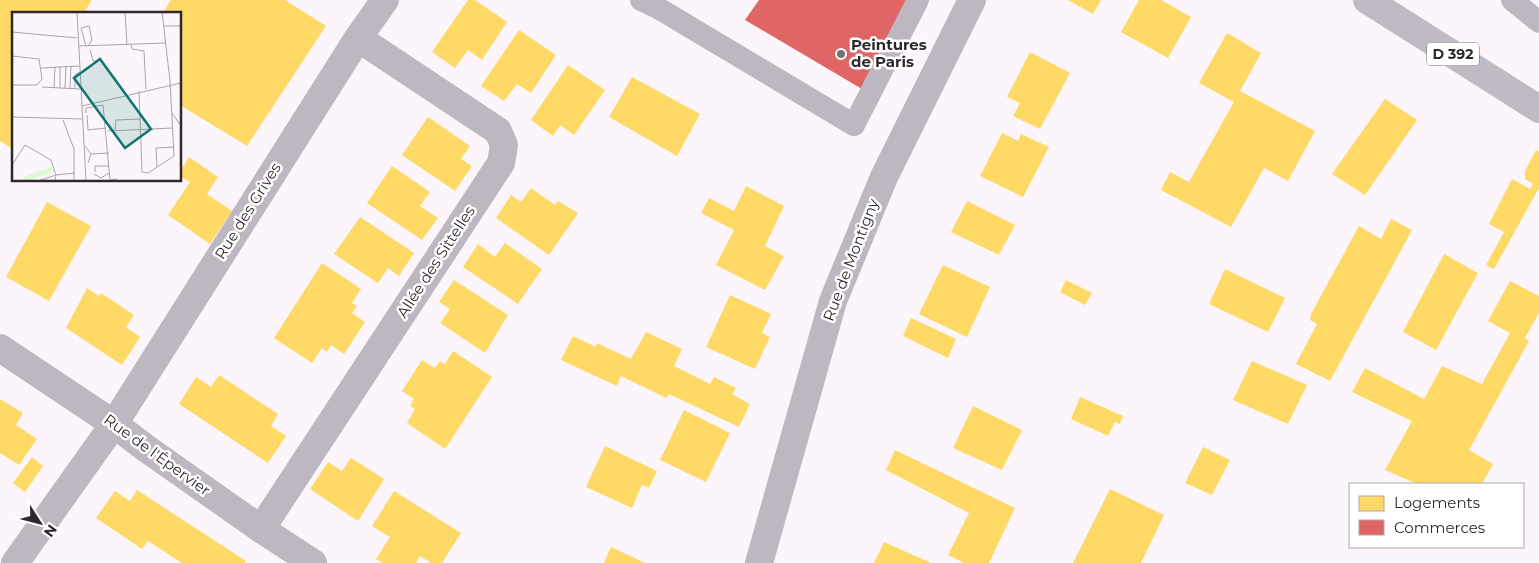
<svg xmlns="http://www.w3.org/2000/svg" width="1539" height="563" font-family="Montserrat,sans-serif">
<rect width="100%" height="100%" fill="#fcf6fc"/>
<!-- homes -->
<g fill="#ffd966">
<polygon points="0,0 92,0 83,14 14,14 14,150 0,141"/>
<polygon points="171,0 285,0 326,26 247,146 180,105 180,14 162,14"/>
<polygon points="468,0 475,0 507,22 482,60 468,50 455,68 432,52"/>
<polygon points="1068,0 1101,0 1093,14"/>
<polygon points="1139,0 1161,0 1191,17 1168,58 1121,32"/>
<polygon points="519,30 556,55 531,93 517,84 504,101 481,86"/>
<polygon points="1227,33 1261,53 1240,91 1315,131 1288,181 1264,168 1231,227 1161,190 1170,172 1189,182 1234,102 1199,83"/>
<polygon points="1030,52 1070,73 1040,129 1013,116 1020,103 1007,97"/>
<polygon points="568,65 605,90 574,135 560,125 553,136 531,120"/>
<polygon points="632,77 700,114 677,156 609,117"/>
<polygon points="1385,99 1417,120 1365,195 1332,174"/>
<polygon points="428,117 470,146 461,159 472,166 455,191 402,155"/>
<polygon points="1002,133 1018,141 1021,134 1049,147 1023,197 980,176"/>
<polygon points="1536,150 1539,152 1539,188 1494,269 1486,265 1504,232 1489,224 1512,179 1530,189 1533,184 1525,179 1525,171"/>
<polygon points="189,157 218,177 207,194 232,211 210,244 168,215 190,182 180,176 180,172"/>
<polygon points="392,166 430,192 420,206 438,218 422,240 367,203"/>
<polygon points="746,186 784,206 765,246 784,256 765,290 716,265 734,230 701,213 709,198 734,211"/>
<polygon points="531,188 555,205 558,201 578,213 549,255 496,218 511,195 521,202"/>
<polygon points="967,201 1015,225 999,255 951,232"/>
<polygon points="47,202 91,226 49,301 6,277"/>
<polygon points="360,217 414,253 399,276 388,268 378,283 334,254"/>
<polygon points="1391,219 1412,230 1330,381 1296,364 1317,324 1310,320 1311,314 1359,226 1381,239"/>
<polygon points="505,243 542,269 518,304 463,267 478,244 495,257"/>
<polygon points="1444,254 1478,273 1436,350 1403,332"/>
<polygon points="322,263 361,289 352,303 357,306 352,313 365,322 344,354 331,345 327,352 322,348 312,363 274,338"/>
<polygon points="943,265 990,287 967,337 919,314"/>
<polygon points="1225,269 1285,298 1268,332 1209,304"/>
<polygon points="454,280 508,315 485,353 440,323 450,309 439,302"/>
<polygon points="1066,280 1092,293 1085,305 1060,292"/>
<polygon points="1510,281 1539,296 1539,313 1525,338 1529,341 1469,450 1493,464 1482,484 1417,484 1385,470 1412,421 1352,392 1365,368 1424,399 1442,366 1482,384 1510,333 1488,321"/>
<polygon points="87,288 99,296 101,293 134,315 126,327 140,337 122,365 66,328"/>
<polygon points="730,295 771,314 762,333 770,337 755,369 706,347"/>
<polygon points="911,318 956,339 948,358 903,336"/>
<polygon points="646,332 682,349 674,366 710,384 714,377 736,388 732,394 750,404 739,427 669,394 666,398 621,376 617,386 561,360 573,336 596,347 597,343 631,359"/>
<polygon points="453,351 492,377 445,449 407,423 415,409 410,406 414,399 402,391 422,360 435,368 440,361 445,364"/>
<polygon points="1252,361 1307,385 1288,424 1233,400"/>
<polygon points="219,375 278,414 271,426 286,436 268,463 179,404 196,377 211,387"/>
<polygon points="1080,397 1123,416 1120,424 1115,422 1108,436 1071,419"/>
<polygon points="0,399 23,413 16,425 37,439 19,465 0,453"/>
<polygon points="973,406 1022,430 1002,470 953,448"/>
<polygon points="684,410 730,433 706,482 660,460"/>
<polygon points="605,446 657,471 649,488 642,485 632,508 586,487"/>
<polygon points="1203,447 1230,460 1212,495 1185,483"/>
<polygon points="895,450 1015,508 989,563 964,563 948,555 969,513 886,470"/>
<polygon points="32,457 43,466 25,492 13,483"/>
<polygon points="351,458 384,479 358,521 310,489 328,462 342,471"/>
<polygon points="1110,489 1164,515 1141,563 1073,563"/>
<polygon points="137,490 246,561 245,563 182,563 148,541 142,549 96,518 115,491 130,501"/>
<polygon points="394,491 461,533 442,563 431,563 420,556 416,563 383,563 376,559 390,537 372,526"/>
<polygon points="884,542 931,563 874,563"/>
<polygon points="611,547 645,563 604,563"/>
</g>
<!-- shops -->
<polygon fill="#e06666" points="759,0 906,0 862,89 745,20"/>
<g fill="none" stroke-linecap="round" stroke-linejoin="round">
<!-- lane -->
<g stroke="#beb7c2" stroke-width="22">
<polyline points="641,0 658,8 854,125 918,0"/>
<polyline points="1512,0 1539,22"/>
</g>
<!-- street -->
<g stroke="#beb7c2" stroke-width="28">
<polyline points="0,348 114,424 147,449 261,529 313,563"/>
<polyline points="261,529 501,163 504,145 498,131 358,38"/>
<polyline points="15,563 114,424 358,38 385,0"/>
<polyline points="759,563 833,301 884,177 972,0"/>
</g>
<!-- primary -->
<polyline stroke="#c0bac5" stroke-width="28" points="1367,0 1539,109"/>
</g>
<!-- markers -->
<circle fill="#757075" stroke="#fff" stroke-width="2" cx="841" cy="54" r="5"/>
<g text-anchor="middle" stroke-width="5" stroke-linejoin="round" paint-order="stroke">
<!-- shield labels -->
<rect fill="#fff" stroke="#6c686c" stroke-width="1" x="1427" y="42.5" width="52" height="23" rx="4"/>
<g font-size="14" font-weight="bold" fill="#2d282d">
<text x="1453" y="59">D 392</text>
</g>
<!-- poi labels -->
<g font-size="15" font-weight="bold" fill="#2d282d" stroke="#fff" text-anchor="start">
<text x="851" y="50">Peintures<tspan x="851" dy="17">de Paris</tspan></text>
</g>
<!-- street labels -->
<g font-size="15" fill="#2d282d" stroke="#fff">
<text transform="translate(248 211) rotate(-58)" y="5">Rue des Grives</text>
<text transform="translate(851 260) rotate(-69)" y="5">Rue de Montigny</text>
<text transform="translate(436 262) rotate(-57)" y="5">Allée des Sittelles</text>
<text transform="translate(157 455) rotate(36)" y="5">Rue de l'Épervier</text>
</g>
</g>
<!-- overview -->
<g transform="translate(12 12)">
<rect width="169" height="169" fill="#fcf6fc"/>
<path d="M40,155L42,160L12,169L11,165Z" fill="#def8d1"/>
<path fill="none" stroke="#a9a4a9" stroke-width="1" d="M65,0L74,169M113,0L115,33M152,14H169M0,20L65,26M119,33L120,37L132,39L134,77M67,34L154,31M74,34L69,16L77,14L80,28L76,34M78,38L81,49H86M0,44L27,47L30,67L25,73H0M29,56L67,54M30,75L68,77M42,76L43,55M48,76V54M53,76L54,54M58,76L59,54M63,77V63L67,60M127,79L130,160L136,161L162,144L158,69L150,0M70,94L169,71M74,101V96L91,93L98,168L105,167M160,101L169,114M75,103L76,118L94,116M0,105L70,107M51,108L62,137V169M103,118L104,108L129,107M96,119L161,116M73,134L79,142L76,151M79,142L97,141M0,153L13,133L39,148L44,163L63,161M145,155L144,136L162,135M83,160V154H97M82,162L89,166L97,161M26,169L44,163L43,169"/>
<path fill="#0f766e" fill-opacity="0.15" stroke="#0f766e" stroke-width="2.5" d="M88,47L139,117L113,136L62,66Z"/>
<rect width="169" height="169" fill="none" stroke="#2d282d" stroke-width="2.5"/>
</g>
<!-- legend -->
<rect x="1349" y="483" width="175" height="65" fill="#ffffff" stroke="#aba9ab"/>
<rect x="1359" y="496" width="25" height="15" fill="#ffd966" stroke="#aba9ab"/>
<text x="1394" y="508" font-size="15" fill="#2d282d">Logements</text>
<rect x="1359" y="520" width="25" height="15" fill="#e06666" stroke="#aba9ab"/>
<text x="1394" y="533" font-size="15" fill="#2d282d">Commerces</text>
<!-- north arrow -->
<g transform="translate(40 523) rotate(126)" stroke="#ffffff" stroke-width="4" paint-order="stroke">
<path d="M0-4L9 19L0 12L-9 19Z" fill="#2d282d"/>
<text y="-8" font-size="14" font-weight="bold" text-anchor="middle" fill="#2d282d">N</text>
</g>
</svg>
